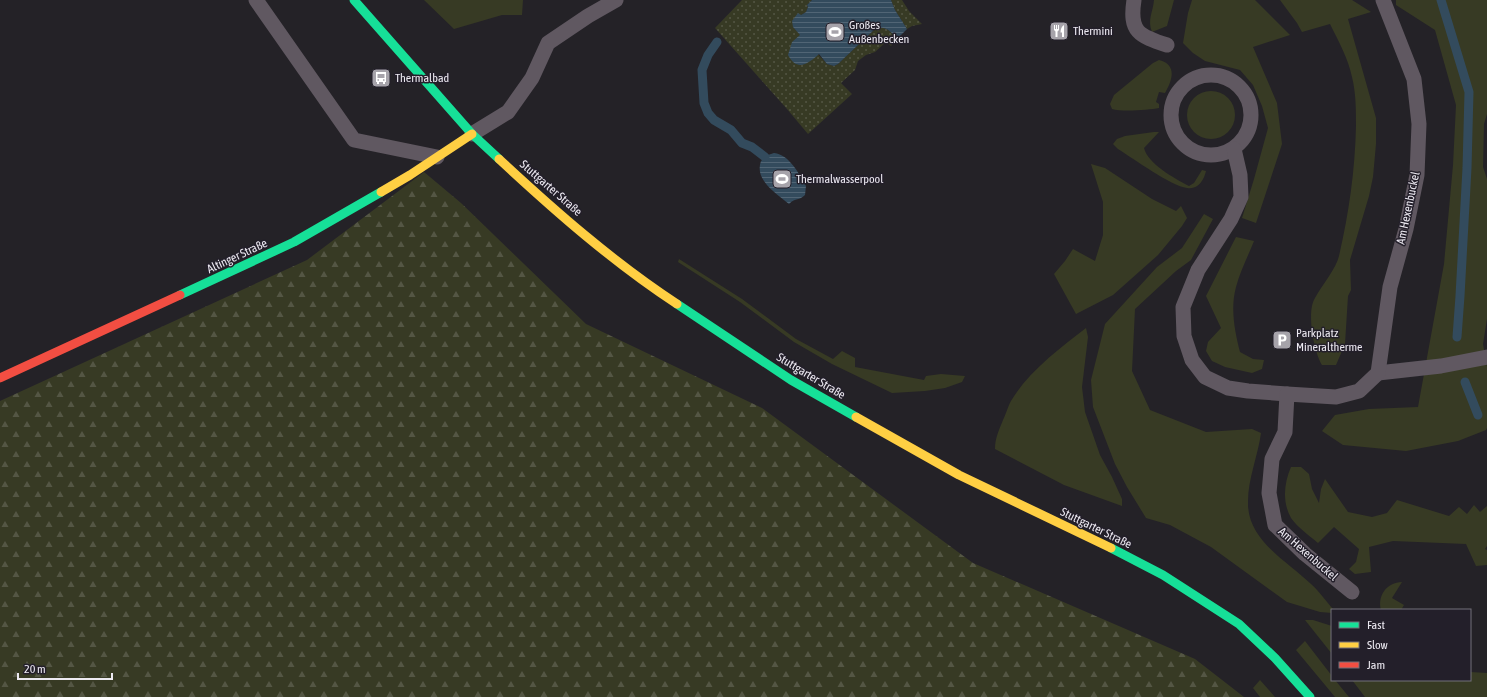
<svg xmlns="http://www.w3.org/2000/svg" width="1487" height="697" font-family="'Asap Condensed',sans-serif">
<defs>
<pattern id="forest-firs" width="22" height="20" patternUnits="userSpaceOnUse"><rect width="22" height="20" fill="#373a24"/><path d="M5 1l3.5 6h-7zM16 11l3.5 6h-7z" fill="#545644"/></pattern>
<pattern id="park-dots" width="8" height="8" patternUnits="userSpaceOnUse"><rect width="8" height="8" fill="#373a24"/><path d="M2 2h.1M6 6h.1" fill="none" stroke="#545644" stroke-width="1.8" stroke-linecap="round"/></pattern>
<pattern id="water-rules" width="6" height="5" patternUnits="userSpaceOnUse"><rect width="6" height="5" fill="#334b5d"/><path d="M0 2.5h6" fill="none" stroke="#516575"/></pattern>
</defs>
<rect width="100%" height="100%" fill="#242227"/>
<!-- green -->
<g fill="#373a24">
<polygon points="424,0 523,0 522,15 502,15 454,29"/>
<path d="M1154,0H1174L1167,26L1152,32C1147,20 1153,12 1154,0Z"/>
<polygon points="1192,0 1255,0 1290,35 1253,47 1277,103 1282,144 1256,223 1242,218 1254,179 1268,128 1262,106 1253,85 1240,70 1205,61 1193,53 1183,43 1188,13"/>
<path d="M1280,0H1352L1371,12L1348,19L1376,118V144L1373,177L1369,196L1350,260L1351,290L1348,296L1345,344L1336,365H1322C1314,352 1306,312 1315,298C1322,285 1336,269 1339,256C1349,213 1355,170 1356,126C1356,110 1356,93 1352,77C1348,58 1339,42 1330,24L1302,32L1297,23Z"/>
<polygon points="1396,0 1487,0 1487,114 1484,124 1483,167 1487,179 1487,319 1483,344 1487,367 1487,428 1486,430 1458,441 1406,451 1343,445 1322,431 1335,415 1369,409 1418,407 1444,264 1453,165 1456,105 1435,30 1396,5"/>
<path d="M1159,60C1178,65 1172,81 1165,93L1159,92L1156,102L1159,104V108C1149,110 1122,112 1112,109L1110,104L1114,95L1153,63Z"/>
<circle cx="1211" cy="115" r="24"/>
<path d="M1154,132H1159L1144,148C1148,164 1174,178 1189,186L1194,183L1202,170L1206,171C1204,180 1198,190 1187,188C1171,186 1134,159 1118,149L1113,144L1117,139L1125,136Z"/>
<polygon points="1091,164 1105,168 1152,199 1176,211 1181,206 1187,218 1182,226 1158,255 1113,295 1076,314 1054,274 1065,261 1073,249 1095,261 1103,235 1103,202"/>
<path d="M1204,214L1213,219L1191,260L1176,271L1135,309L1132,371L1150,410L1206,432L1252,429L1261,433C1258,456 1248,478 1248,502C1247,540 1287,561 1311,584C1319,591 1326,601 1333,609L1332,613L1320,612L1287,602L1211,547L1170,525L1146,518L1127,487L1115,464L1093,407L1091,380L1105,324L1157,267L1182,248Z"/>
<path d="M1236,237L1254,241C1248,256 1240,272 1236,287C1230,309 1235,332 1240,352L1253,359L1264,360L1262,369L1252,373L1225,367L1212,361L1206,351L1208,342L1221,328L1206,296Z"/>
<polygon points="679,259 742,299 796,339 833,359 842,351 855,358 855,367 924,380 926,376 941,374 965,376 962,382 945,388 925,391 892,393 832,364 794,342 740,302 678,262"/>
<path d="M1086,328L1088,337L1082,387L1085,412L1100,455L1112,477L1122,499V506L1064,485L995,449C995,438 999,430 1003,420C1006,414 1008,406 1011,401C1028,372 1060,348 1086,328Z"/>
<path d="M1291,467H1301L1309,474L1312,489L1319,503L1321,489L1325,479L1348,512L1372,517L1387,513L1397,500L1449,516L1459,507L1467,514L1474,505L1480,512L1487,506V546L1485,549L1487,550V565L1476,566L1466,544L1393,541L1369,547L1371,572L1355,574L1349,569L1356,562L1359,549L1334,527L1318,543C1310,536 1297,527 1291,518C1282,502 1284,483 1291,467Z"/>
<path d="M1402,582L1392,598L1404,605L1401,610H1381C1377,596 1387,582 1402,582Z"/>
<polygon points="1305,620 1313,620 1332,626 1332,654"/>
<polygon points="1305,641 1332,676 1332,680 1335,680 1349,697 1335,697 1296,650"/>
<polygon points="1470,672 1487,673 1487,697 1365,697 1352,680 1470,680"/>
<polygon points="1260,680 1275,697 1260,697 1253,688"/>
</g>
<!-- forest -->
<polygon fill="url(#forest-firs)" points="424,172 461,203 586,324 762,408 973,563 1195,659 1244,697 0,697 0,401 307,260"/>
<!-- park -->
<g fill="url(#park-dots)">
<path d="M742,0H812L807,5L808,7L806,12L801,15L793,27L827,64L834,66L838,64L875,29C886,25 891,32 897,39L891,46L886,42L875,52L866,55L858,61L855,70L841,83L852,94L808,134L787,109L715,28Z"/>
<polygon points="891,0 902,0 909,11 922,24 912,26 907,29 895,10"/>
</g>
<!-- water -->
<g fill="url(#water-rules)">
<path d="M812,0H891L895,10L907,29L897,39C891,32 886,25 875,29L838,64L834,66L827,64L819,54C808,64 797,72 788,55L792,42L800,35L793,27L792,21L798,13L801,15L806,12L808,7L807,5Z"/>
<path d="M774,153C790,155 799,174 806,186L805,195C799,201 796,197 789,204C776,193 754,180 761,161L768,155Z"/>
</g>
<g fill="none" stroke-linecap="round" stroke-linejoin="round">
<!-- stream -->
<g stroke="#334b5d" stroke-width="9">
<polyline points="1441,0 1469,92 1467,168 1460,296 1457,337"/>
<polyline points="717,42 708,55 702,70 704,103 708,113 714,120 731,130 742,143 752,147 765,157"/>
<polyline points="1465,382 1478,415"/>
</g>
<!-- lane -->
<g stroke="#605861" stroke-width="15">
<polyline points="256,0 354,140 437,157"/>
<path d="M1134,0C1129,32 1139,36 1167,45"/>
<circle cx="1211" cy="115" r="40"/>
<polyline points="472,134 508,112 532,78 548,43 588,16 616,0"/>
<polyline points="1234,149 1240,175 1241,197 1231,219 1198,270 1183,307 1184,336 1192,360 1205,377 1228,388 1248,391 1287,394"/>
<polyline points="1378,373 1441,366 1487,357"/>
<polyline points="1352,592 1305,554 1275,525 1269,493 1272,459 1285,432 1287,394 1336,397 1359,391 1378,373 1390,287 1406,229 1417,175 1419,124 1414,79 1383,0"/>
</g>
<!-- fast -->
<g stroke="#16e098" stroke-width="9">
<polyline points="354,0 472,134 499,159"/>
<polyline points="180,295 294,242 381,192"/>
<polyline points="677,304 791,380 856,417"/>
<polyline points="1111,548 1163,575 1239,624 1275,658 1310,697"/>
</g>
<!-- slow -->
<g stroke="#ffcf43" stroke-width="9">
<path d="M499,159C555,211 613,262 677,304"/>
<polyline points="381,192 410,175 472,134"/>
<polyline points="856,417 959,475 1111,548"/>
</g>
<!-- jam -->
<polyline stroke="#f24e42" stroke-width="9" points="0,378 180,295"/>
</g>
<!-- icons -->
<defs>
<symbol id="restaurant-square" viewBox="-11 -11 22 22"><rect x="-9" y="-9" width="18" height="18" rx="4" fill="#a6a3aa" stroke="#231f2a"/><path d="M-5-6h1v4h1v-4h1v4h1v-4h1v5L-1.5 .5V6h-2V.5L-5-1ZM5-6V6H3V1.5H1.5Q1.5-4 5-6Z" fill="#fff"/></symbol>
<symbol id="stadium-square" viewBox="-11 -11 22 22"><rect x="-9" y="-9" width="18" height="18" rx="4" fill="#a6a3aa" stroke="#231f2a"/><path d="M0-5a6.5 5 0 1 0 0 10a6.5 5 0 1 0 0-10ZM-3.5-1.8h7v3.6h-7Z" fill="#fff"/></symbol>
<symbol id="bus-square" viewBox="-11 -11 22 22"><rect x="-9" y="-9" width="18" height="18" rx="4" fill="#a6a3aa" stroke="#231f2a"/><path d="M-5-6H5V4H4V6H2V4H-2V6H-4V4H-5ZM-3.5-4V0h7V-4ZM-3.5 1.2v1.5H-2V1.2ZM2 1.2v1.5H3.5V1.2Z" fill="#fff"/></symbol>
<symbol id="parking-square" viewBox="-11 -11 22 22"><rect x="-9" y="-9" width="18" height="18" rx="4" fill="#a6a3aa" stroke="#231f2a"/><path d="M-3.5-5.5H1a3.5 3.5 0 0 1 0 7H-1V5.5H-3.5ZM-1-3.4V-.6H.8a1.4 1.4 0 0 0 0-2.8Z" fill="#fff"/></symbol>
</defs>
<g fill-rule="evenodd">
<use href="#restaurant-square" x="1048" y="20" width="22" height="22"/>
<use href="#stadium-square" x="824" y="21" width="22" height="22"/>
<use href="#bus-square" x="370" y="67" width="22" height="22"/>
<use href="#stadium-square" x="771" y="168" width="22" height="22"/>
<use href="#parking-square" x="1271" y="329" width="22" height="22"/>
</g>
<g text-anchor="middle" stroke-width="3" stroke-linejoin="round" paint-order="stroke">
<!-- poi labels -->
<g font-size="12" fill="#ece9f1" stroke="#231f2a" text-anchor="start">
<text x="849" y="29">Großes<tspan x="849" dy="14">Außenbecken</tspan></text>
<text x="1073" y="35">Thermini</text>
<text x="395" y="82">Thermalbad</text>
<text x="796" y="183">Thermalwasserpool</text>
<text x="1296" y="337">Parkplatz<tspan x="1296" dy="14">Mineraltherme</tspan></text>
</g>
<!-- street labels -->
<g font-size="12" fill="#ece9f1" stroke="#231f2a">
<text transform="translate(551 188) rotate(41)" y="4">Stuttgarter Straße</text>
<text transform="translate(1408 208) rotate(-78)" y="4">Am Hexenbuckel</text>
<text transform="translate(237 256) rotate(-25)" y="4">Altinger Straße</text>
<text transform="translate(811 376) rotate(31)" y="4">Stuttgarter Straße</text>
<text transform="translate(1096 528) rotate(26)" y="4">Stuttgarter Straße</text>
<text transform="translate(1308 554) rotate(41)" y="4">Am Hexenbuckel</text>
</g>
</g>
<!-- legend -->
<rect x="1331" y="609" width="140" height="72" fill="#231f2a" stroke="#73707a"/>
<rect x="1339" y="622" width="20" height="6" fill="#16e098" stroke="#73707a"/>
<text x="1367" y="629" font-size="12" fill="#ece9f1">Fast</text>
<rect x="1339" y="642" width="20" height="6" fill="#ffcf43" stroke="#73707a"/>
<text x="1367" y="649" font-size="12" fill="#ece9f1">Slow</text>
<rect x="1339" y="662" width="20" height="6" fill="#f24e42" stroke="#73707a"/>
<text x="1367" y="669" font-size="12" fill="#ece9f1">Jam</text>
<!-- scale -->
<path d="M18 673v6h94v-6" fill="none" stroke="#ece9f1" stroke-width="2"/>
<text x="24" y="673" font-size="12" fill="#ece9f1" stroke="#231f2a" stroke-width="3" paint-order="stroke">20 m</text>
</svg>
